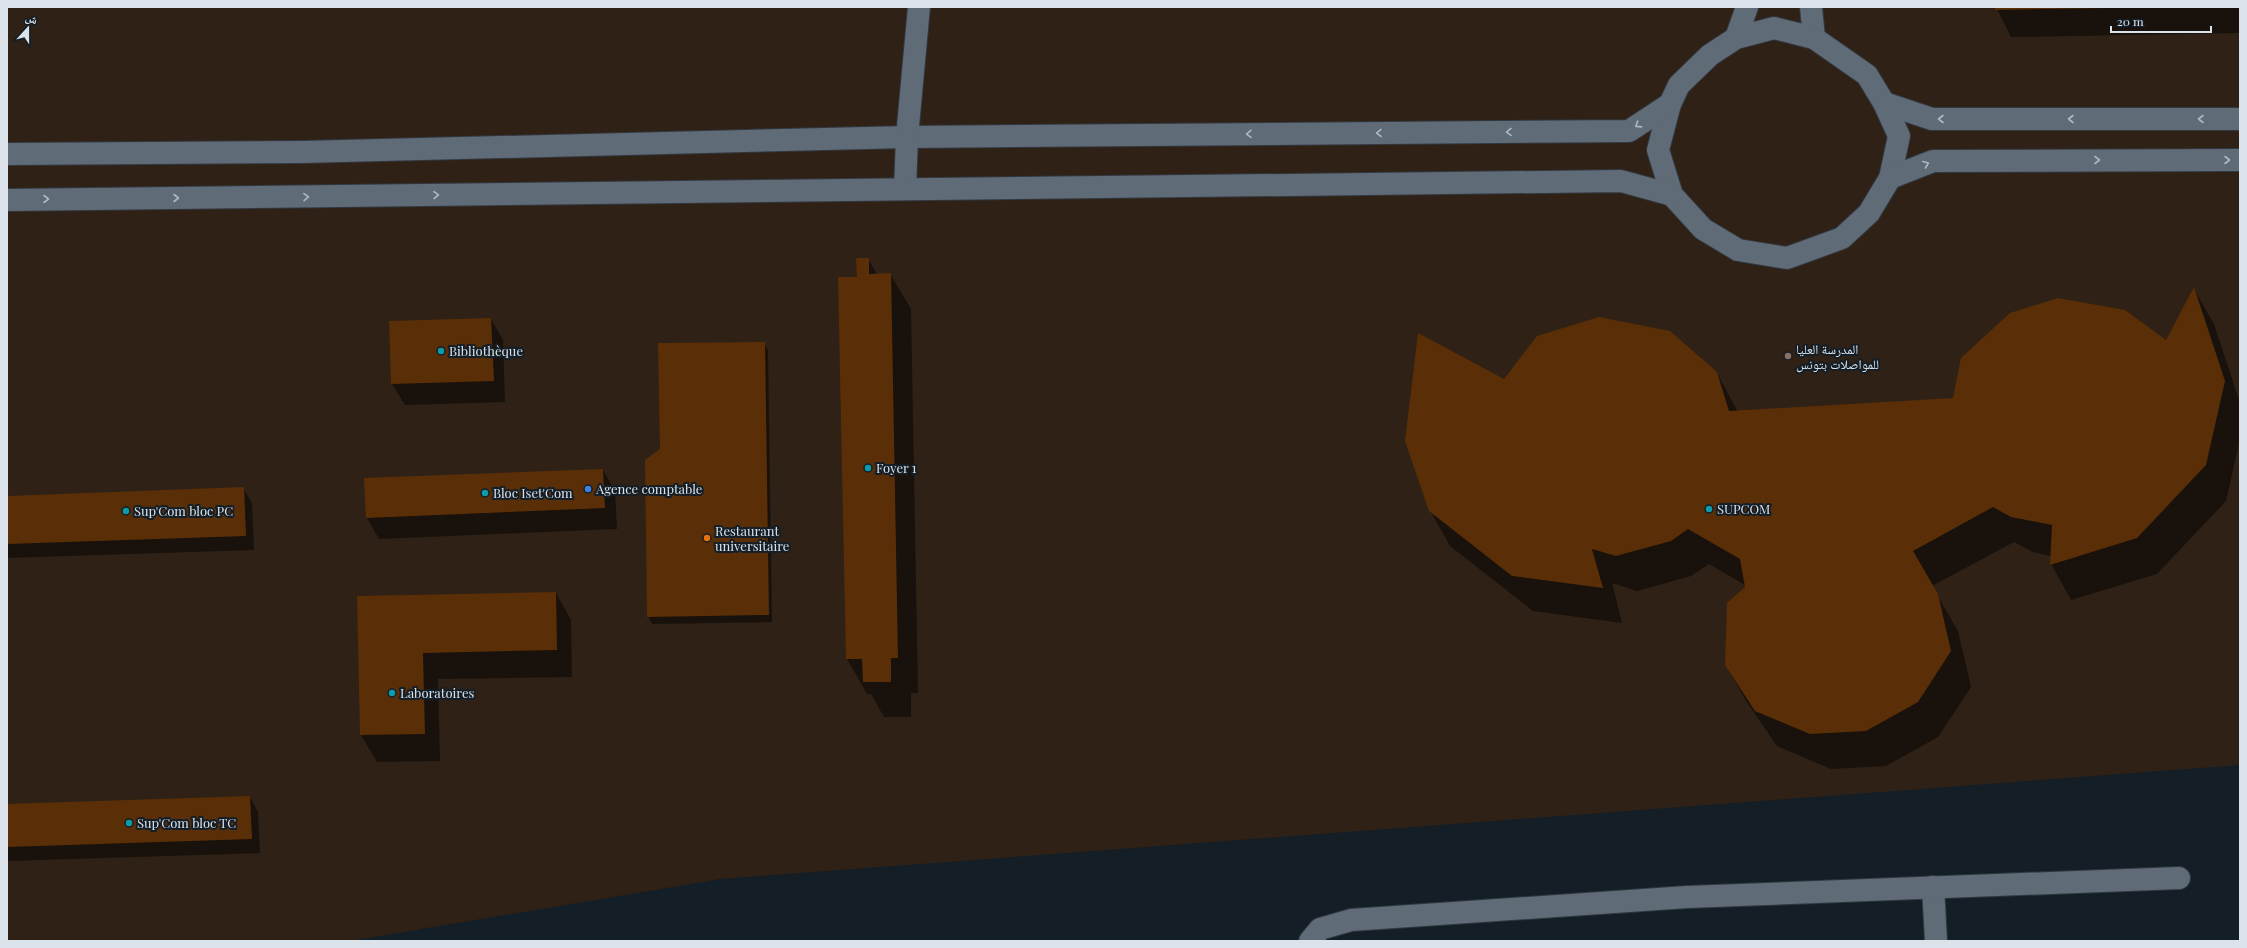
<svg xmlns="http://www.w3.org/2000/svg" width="2247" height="948" font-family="'Playfair Display','Noto Naskh Arabic',serif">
<rect width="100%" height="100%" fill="#141e27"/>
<!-- industrial -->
<polygon fill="#2f2115" points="7,7 2240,7 2240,765 720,879 349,941 7,941"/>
<!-- shadow -->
<g fill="#0007">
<polygon points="1996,7 2240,7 2240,33 2011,37"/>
<polygon points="868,259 877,274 890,274 911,309 918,693 911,693 911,717 884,717 871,694 867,694 847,659 858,278"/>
<polygon points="2194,289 2214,324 2240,403 2240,439 2226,501 2157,574 2071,600 2051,564 2051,556 2033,552 2014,542 1932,586 1958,631 1971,687 1938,737 1886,766 1831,769 1777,746 1746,701 1726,665 1745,585 1709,564 1691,576 1637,591 1612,583 1622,623 1533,611 1450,546 1430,510 1504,380 1717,373 1738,412 1953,399 2166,342"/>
<polygon points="491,319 503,340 505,402 405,405 392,384"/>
<polygon points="764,343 768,350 772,622 652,624 648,616 661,449"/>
<polygon points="603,470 615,491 617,529 379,539 367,518"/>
<polygon points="243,488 252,503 254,550 7,558 7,497"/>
<polygon points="556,593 571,620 572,677 438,679 440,761 377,762 361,735 358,597"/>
<polygon points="250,797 258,812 260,853 7,861 7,805"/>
</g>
<!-- building -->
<g fill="#5a2f07">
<polygon points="1995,7 2107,7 2108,8 1995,10"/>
<polygon points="856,258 869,258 869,274 891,273 898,658 891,658 891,682 863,682 862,659 846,659 838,277 857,277"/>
<polygon points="2194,287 2225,381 2206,465 2137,538 2050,565 2052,525 2011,517 1993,507 1913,551 1938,594 1951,651 1918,702 1866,731 1810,734 1755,711 1725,665 1727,603 1745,587 1740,559 1688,529 1671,541 1616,556 1592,549 1603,588 1512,576 1429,511 1405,441 1418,333 1504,379 1537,336 1599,317 1670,331 1717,372 1729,411 1953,398 1961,358 2010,313 2058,298 2125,310 2166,340"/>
<polygon points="491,318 494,381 391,384 389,321"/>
<polygon points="765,342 769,615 647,617 645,460 660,449 658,343"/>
<polygon points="603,469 605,508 366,518 364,478"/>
<polygon points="244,487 246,536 7,544 7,496"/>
<polygon points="556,592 557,650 423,653 425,734 360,735 357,596"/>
<polygon points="250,796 252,839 7,847 7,804"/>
</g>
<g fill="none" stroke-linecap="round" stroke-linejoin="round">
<defs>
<g id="street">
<polyline points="1811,7 1814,38"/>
<polygon points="1774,28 1814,38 1867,75 1884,103 1899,136 1890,178 1869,213 1842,238 1787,258 1738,250 1703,229 1672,195 1658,150 1670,104 1679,85 1710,55 1736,38"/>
<polyline points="1736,38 1747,7"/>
<polyline points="1884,103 1932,119 2240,119"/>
<polyline points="7,154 303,152 907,137 1629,131 1670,104"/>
<polyline points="1890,178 1933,161 2240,160"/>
<polyline points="905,189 907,137 919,7"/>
<polyline points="7,200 1621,181 1672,195"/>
<polyline points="1933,887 1936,941"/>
<polyline points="1310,941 1320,929 1351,920 1687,897 2179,878"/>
</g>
</defs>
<!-- street casing -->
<use href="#street" stroke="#323840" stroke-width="24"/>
<!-- street -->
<use href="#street" stroke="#5f6b76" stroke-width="22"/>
</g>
<!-- one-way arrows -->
<defs><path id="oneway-chevron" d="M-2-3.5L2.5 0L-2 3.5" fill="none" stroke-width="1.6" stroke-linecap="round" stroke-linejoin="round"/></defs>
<g stroke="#b0b8c1">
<use href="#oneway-chevron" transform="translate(1941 119) rotate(180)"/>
<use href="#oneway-chevron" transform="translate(2071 119) rotate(180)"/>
<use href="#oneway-chevron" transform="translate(2201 119) rotate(180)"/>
<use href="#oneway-chevron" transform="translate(1638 125) rotate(147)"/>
<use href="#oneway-chevron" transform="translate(1509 132) rotate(179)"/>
<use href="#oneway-chevron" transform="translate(1379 133) rotate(179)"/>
<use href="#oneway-chevron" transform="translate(1249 134) rotate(179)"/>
<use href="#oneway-chevron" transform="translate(2097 160)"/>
<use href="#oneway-chevron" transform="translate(2227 160)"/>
<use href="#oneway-chevron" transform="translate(1926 164) rotate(-22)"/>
<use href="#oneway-chevron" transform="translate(436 195) rotate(-1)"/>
<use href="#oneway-chevron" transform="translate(306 197) rotate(-1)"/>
<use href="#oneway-chevron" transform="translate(176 198)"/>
<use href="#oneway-chevron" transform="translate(46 199)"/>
</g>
<!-- markers -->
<g fill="#0f9aa8" stroke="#141e27" stroke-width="1.5">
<circle cx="441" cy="351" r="4"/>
<circle cx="868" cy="468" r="4"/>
<circle cx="485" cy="493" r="4"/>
<circle cx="1709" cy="509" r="4"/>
<circle cx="126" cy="511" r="4"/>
<circle cx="392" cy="693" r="4"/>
<circle cx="129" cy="823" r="4"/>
</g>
<circle fill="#8d6e63" stroke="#141e27" stroke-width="1.5" cx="1788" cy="356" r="4"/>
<circle fill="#3f7fe0" stroke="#141e27" stroke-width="1.5" cx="588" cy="489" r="4"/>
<circle fill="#e8710a" stroke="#141e27" stroke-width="1.5" cx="707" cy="538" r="4"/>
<g text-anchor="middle" stroke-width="4" stroke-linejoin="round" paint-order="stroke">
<!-- poi labels -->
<g font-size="13" fill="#dce2e9" stroke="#141e27" text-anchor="start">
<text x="1796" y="354">المدرسة العليا<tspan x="1796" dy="15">للمواصلات بتونس</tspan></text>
<text x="449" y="356">Bibliothèque</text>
<text x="876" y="473">Foyer 1</text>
<text x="596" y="494">Agence comptable</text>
<text x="493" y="498">Bloc Iset'Com</text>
<text x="1717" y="514">SUPCOM</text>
<text x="134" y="516">Sup'Com bloc PC</text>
<text x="715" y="536">Restaurant<tspan x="715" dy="15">universitaire</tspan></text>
<text x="400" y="698">Laboratoires</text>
<text x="137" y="828">Sup'Com bloc TC</text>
</g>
</g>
<!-- border -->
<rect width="2247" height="948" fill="none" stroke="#dce2e9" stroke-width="16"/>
<!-- north arrow -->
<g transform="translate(28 28) rotate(21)" stroke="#141e27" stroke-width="3" paint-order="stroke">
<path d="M0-3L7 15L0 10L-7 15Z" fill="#dce2e9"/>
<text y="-6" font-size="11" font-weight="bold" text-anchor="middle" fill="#dce2e9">ش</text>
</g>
<!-- scale -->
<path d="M2111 26v6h100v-6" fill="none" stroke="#dce2e9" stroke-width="2"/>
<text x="2117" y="26" font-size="12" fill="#dce2e9" stroke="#141e27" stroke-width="3" paint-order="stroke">20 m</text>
</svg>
